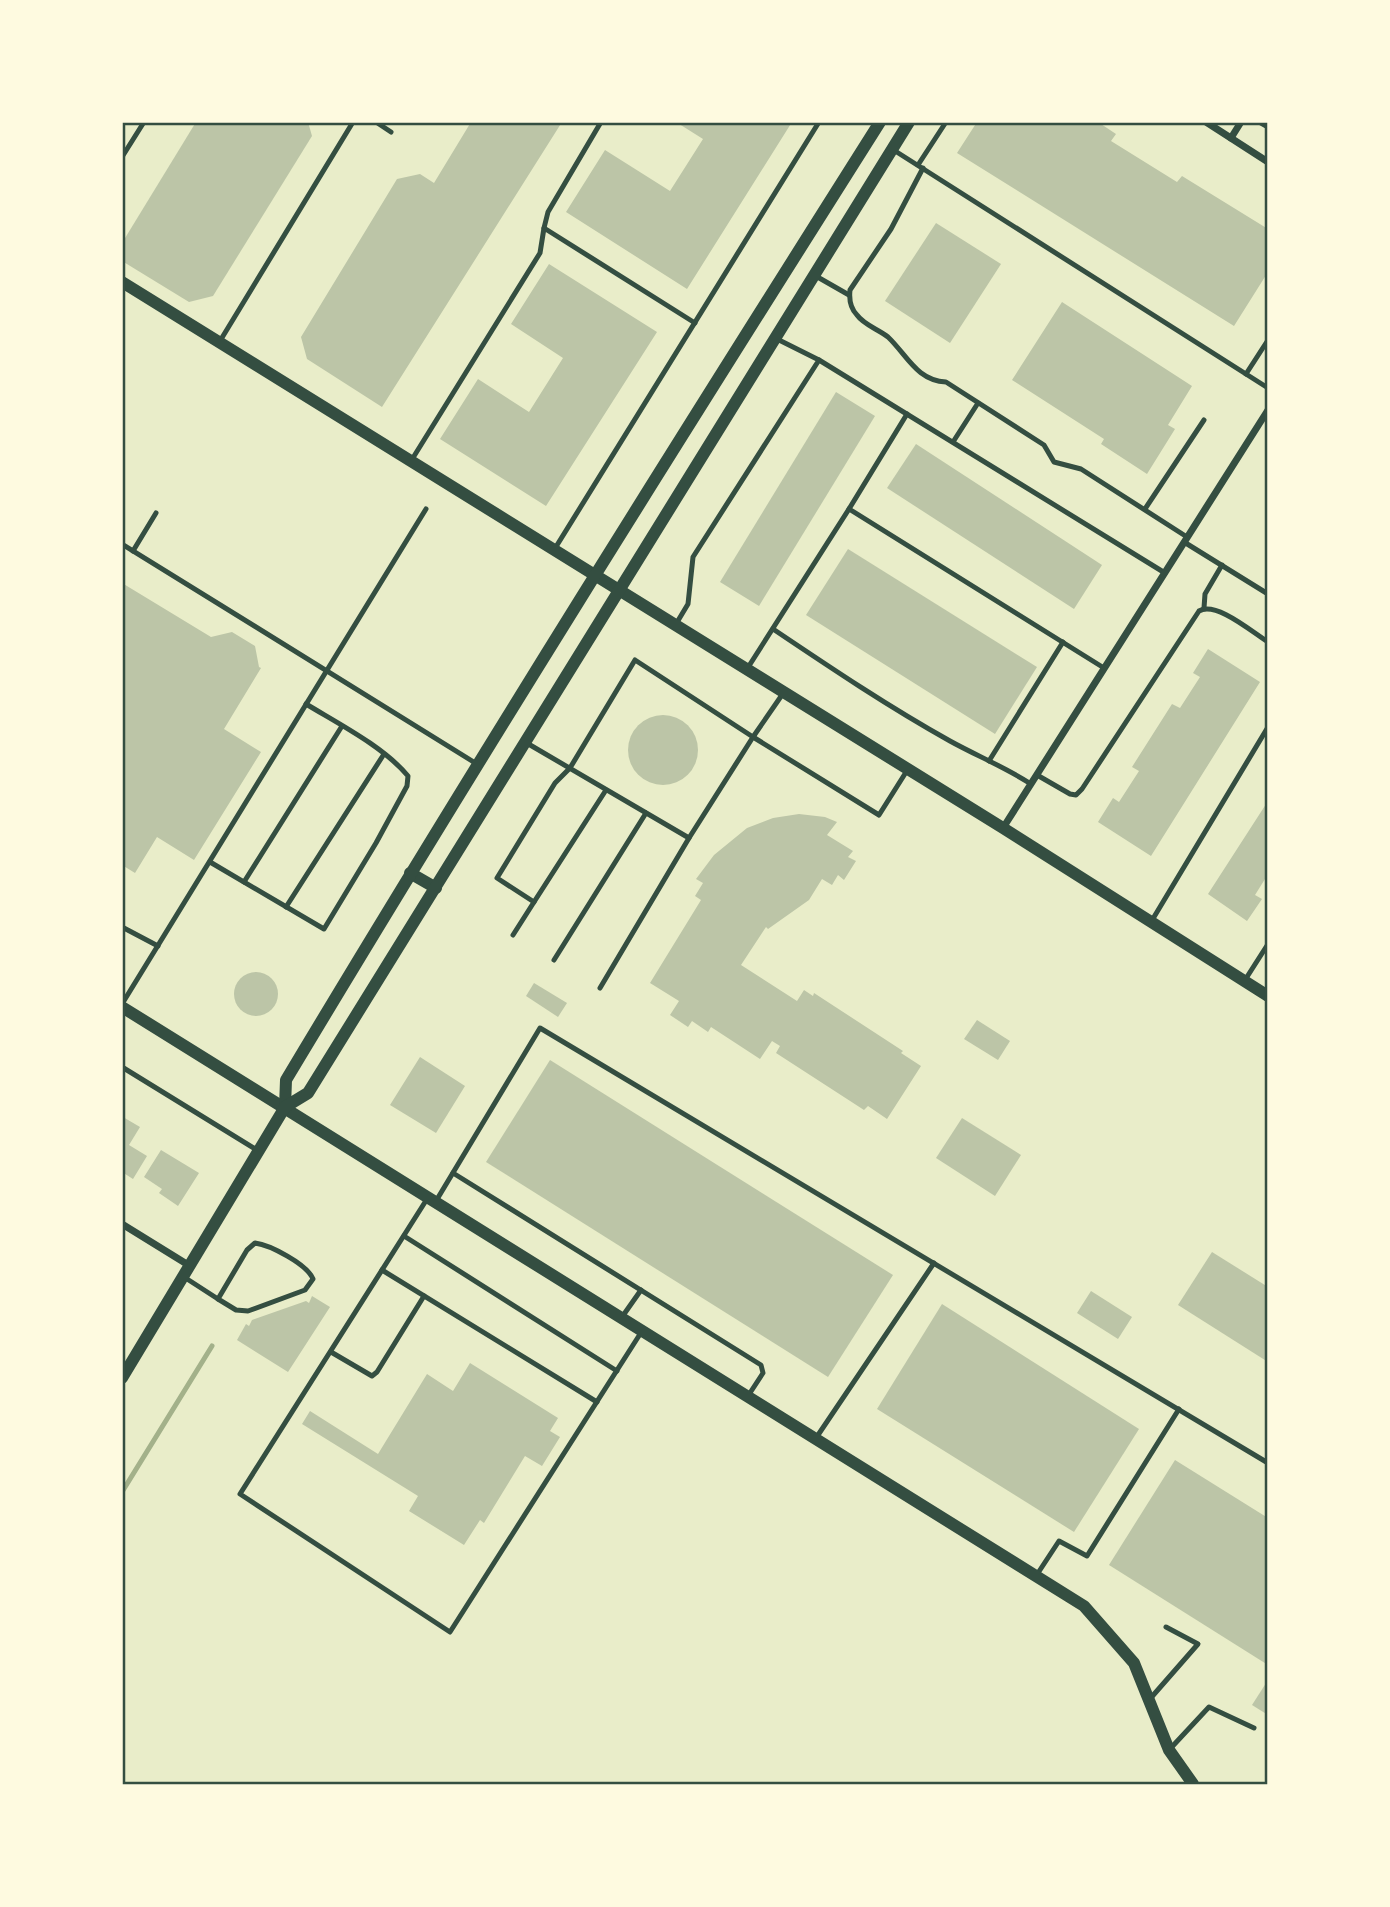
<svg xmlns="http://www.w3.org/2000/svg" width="1390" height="1907" font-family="'Fira Sans',sans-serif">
<rect width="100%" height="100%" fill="#e9edc9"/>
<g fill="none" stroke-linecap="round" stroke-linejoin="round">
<!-- stream -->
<polyline stroke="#a3b18a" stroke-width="5" points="122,1492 212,1346"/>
</g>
<!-- building -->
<g fill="#bcc5a7">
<polygon points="196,122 308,122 312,136 213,296 189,302 122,261 122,243"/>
<polygon points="471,122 562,122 382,407 307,359 301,337 397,179 420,174 434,183"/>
<polygon points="676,122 792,122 687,289 566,212 605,150 670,191 703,139"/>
<polygon points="977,122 1098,122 1116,134 1111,141 1177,182 1182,176 1268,229 1268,259 1265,264 1268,265 1268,272 1234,326 957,153"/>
<polygon points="936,223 1001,264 950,343 885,301"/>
<polygon points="549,264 657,332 546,506 440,439 478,379 529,412 563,358 511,324"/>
<polygon points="1062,302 1192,386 1168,425 1175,429 1147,474 1101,444 1104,439 1012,380"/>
<polygon points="836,392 875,416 759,606 720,582"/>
<polygon points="916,444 1102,565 1074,609 887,488"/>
<polygon points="848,549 1037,667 995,734 806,615"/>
<polygon points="122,583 211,637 232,632 255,646 259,667 261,668 224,729 261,752 194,860 157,837 135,873 122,865"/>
<polygon points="1208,649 1260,682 1151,856 1098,822 1113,798 1119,802 1139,771 1132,767 1172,704 1180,708 1200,677 1193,673"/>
<circle cx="663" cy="750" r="35"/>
<polygon points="1268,801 1268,881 1265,879 1255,895 1262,899 1247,921 1208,894"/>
<polygon points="799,814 825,817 837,822 827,835 853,851 848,857 856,861 844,880 838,875 832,885 822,879 809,900 768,929 766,927 741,965 797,1001 804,990 813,996 814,993 903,1051 901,1053 921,1066 887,1119 868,1106 864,1110 776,1053 780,1046 772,1041 760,1059 711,1027 708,1032 692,1021 688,1027 670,1015 679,1001 650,983 701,900 695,896 703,883 696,879 714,855 747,828 773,818"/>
<circle cx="256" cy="994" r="22"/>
<polygon points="534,983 567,1003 558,1017 526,996"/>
<polygon points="977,1020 1010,1041 998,1060 964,1039"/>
<polygon points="420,1057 465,1086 436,1133 390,1105"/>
<polygon points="550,1060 893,1275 828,1377 486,1162"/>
<polygon points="123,1117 140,1127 129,1145 147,1156 133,1179 122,1172"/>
<polygon points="962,1118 1021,1155 995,1196 936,1158"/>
<polygon points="161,1150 199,1173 178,1206 159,1193 162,1189 144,1177"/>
<polygon points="1212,1252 1268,1287 1268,1362 1178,1305"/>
<polygon points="1091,1291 1132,1317 1118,1339 1077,1313"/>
<polygon points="312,1296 330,1307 288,1372 237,1340 246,1324 249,1326 252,1320 306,1301 309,1303"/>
<polygon points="942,1304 1139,1429 1074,1532 877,1409"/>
<polygon points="470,1363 558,1418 550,1431 560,1437 542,1466 525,1456 484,1523 480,1520 464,1545 409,1511 418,1496 302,1424 310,1411 378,1454 427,1374 453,1391"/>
<polygon points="1175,1460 1268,1518 1268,1665 1109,1565"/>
<polygon points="1268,1680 1268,1715 1252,1705"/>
</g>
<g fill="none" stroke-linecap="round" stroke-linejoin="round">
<!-- service -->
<g stroke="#344e41" stroke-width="5">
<polyline points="376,122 391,132"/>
<polyline points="892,149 1268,388"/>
<polyline points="122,157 144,122"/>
<polyline points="918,165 946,122"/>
<path d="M923,168L891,229L850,290C849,299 850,308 857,315C864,325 878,329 888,337C907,355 917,381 946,382L1044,445L1054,462L1081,469L1187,537"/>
<polyline points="544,228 548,212 601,122"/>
<polyline points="814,275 849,295"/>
<polyline points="220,341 353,122"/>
<polyline points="819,360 1165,573"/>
<polyline points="1246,374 1268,340"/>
<polyline points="953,442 978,403"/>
<polyline points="411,461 540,253 544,228 695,323"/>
<polyline points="849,509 907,414"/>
<polyline points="1145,509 1204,420"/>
<polyline points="1184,542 1268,594"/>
<polyline points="122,544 477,764"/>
<polyline points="554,550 819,122"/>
<polyline points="133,551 156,513"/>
<polyline points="1204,608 1205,594 1222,565"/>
<polyline points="676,624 688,604 693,557 819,360 775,338"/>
<path d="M773,629C831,668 889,707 950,741C977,756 1005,767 1031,784"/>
<polyline points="747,669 849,509 1104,668"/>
<polyline points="525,742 689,838 600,988"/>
<polyline points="989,761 1063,642"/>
<path d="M1037,775L1070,794L1076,795L1082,789L1199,611C1216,601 1252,632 1268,642"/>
<polyline points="689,838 753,737 879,815 908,769"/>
<path d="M210,862L324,929L376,843L407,786L408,776C384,747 339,724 306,704"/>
<polyline points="244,882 342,726"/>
<polyline points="534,902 606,790"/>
<polyline points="286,907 384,754"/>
<polyline points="1151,922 1268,727"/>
<polyline points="122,927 158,946"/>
<polyline points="513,935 534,902 497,878 555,783 570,768 635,660 753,737 784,692"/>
<polyline points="554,960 646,813"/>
<polyline points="1245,980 1268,944"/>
<polyline points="122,1004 426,509"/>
<polyline points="122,1067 257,1150"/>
<polyline points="453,1173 761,1365 763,1373 748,1396"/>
<polyline points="427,1199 240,1494 450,1632 642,1331"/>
<polyline points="436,1201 540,1028 1268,1463"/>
<polyline points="404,1236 617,1371"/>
<path d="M255,1243C270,1245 307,1264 313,1279L305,1290L248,1311L236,1310L218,1299L247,1250Z"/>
<polyline points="382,1270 597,1402"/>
<polyline points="184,1277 218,1299"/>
<polyline points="622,1317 641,1290"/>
<polyline points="331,1352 372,1376 377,1372 424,1296"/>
<polyline points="816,1438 934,1263"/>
<polyline points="1036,1576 1059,1541 1087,1556 1179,1409"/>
<polyline points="1149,1700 1198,1644 1166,1627"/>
<polyline points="1169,1750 1209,1707 1254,1728"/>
</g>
<!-- minor -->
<g stroke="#344e41" stroke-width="7">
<polyline points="1206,122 1268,162"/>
<polyline points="1261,122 1268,126"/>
<polyline points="1231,138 1241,122"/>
<polyline points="1003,828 1268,410"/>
<polyline points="122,1224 190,1266"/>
</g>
<!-- tertiary -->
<g stroke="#344e41" stroke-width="12">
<polyline points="122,282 1003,828 1268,996"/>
<polyline points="410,873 436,888"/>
<polyline points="122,1007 1084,1606 1134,1663 1169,1750 1193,1784"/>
<path d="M285,1107L286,1080C479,758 679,440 880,122"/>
<polyline points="122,1378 285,1107 308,1093 909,122"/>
</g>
</g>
<!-- border -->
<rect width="1390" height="1907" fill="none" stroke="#fefae0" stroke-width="248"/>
<rect x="124" y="124" width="1142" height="1659" fill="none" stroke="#344e41" stroke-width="2.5"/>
</svg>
